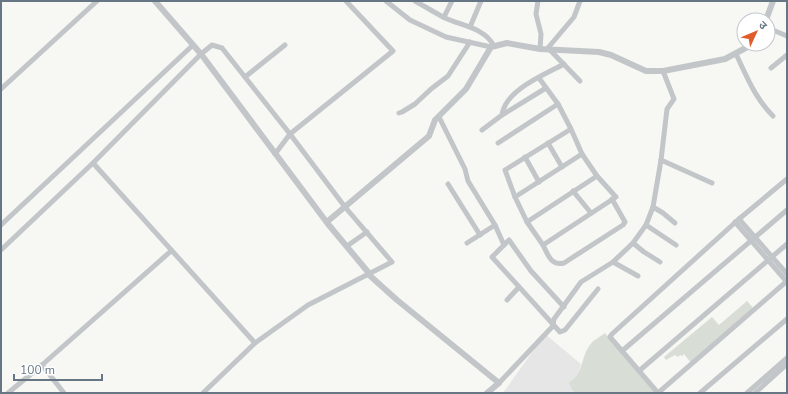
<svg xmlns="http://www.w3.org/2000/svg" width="788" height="394" font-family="'Nunito Sans','Noto Sans Devanagari',sans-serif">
<rect width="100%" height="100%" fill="#f7f7f4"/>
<!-- built -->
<polygon fill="#e5e6e5" points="545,334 581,364 578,374 574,380 572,390 575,393 503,393"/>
<!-- green -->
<g fill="#d8ded5">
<polygon points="747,301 754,309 691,363 684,354 682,356 680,355 678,357 675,355 666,360 664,357 712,317 719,325"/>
<path d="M605,333L656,393H575L572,390L569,382C583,376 581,356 590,345C593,340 600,337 605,333Z"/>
</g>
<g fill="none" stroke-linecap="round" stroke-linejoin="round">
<!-- minor -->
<g stroke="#c2c6c9" stroke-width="5">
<polyline points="386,1 410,20 446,37 491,47"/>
<path d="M415,1C424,6 434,12 443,17C461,26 484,27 494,46"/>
<polyline points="538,1 536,14 541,34 540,49"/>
<polyline points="444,17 452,1"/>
<polyline points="470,27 481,1"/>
<polyline points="768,28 787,36"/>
<polyline points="547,49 574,17 580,1"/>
<polyline points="549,49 580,81"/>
<path d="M736,54C747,77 755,98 773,116"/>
<polyline points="771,68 787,55"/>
<polyline points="245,77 285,45"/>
<polyline points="539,78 558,104 571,129 505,170 515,197 527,222 543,245 616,197 597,176 582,154 571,129"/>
<polyline points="1,89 97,1"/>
<polyline points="399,113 402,112 415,104 431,89 448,76 470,42"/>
<path d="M502,115C505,90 544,75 564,64"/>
<polyline points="439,117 465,169 468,181 495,225 504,245"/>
<polyline points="482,130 502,115 546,88"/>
<polyline points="498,143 558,104"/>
<polyline points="548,143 562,167"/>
<polyline points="275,154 290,134 393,51 346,1"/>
<polyline points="525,157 539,182"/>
<polyline points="661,160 712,183"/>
<polyline points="93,163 255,343"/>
<polyline points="787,179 739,219 612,334 610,337 658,393 787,281"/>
<polyline points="448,184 480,235"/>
<polyline points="573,191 591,213"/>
<polyline points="515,197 582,154"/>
<polyline points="653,207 663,213 675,223"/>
<polyline points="739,219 787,274"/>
<polyline points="527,222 597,176"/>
<polyline points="735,222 787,282"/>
<polyline points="1,225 193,45"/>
<polyline points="646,225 676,245"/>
<polyline points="467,243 495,225"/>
<polyline points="633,243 644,252 660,262"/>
<path d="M543,245C548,255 551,266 564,263L623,225L625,222L612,199"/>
<polyline points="347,246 367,232"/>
<polyline points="1,250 93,163 201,54 212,45 222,48 290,134 345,207 392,262 308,305 255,343 203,393"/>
<polyline points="613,262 638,276"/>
<polyline points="507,300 519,287"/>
<polyline points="564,307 531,271 509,240 492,257 560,332 565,330 598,289"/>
<polyline points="622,351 787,210"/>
<polyline points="42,365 64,393"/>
<polyline points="639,371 787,244"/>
<polyline points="499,383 553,326 554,319 581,282 613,262 633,243 646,225 653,207 661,160 667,109 674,99 663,71"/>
<polyline points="8,393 42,365 171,251"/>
<polyline points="700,393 787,319"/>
<polyline points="747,393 787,358"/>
<polyline points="755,393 787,364"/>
</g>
<!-- tertiary -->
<g stroke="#c2c6c9" stroke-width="6">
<polyline points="155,1 201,54 328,224 368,272 368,274 397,300 499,383 487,393"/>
<polyline points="766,20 773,1"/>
<polyline points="328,221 429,136 435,120 466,89 491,47 507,43 540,49 599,52 611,55 646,71 663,71 725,59 753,44"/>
</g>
</g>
<!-- border -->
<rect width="788" height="394" fill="none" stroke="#667684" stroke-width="4"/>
<!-- north arrow -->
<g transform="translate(756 32) rotate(46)"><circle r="19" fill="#ffffff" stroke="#c2c8ce"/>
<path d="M0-3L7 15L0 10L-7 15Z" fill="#e05c2b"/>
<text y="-6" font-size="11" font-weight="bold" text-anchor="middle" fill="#667684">उ</text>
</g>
<!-- scale -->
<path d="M14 374v6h88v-6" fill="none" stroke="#667684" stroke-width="2"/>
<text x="20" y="374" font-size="12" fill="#667684" stroke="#ffffff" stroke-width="3" paint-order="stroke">100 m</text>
</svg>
